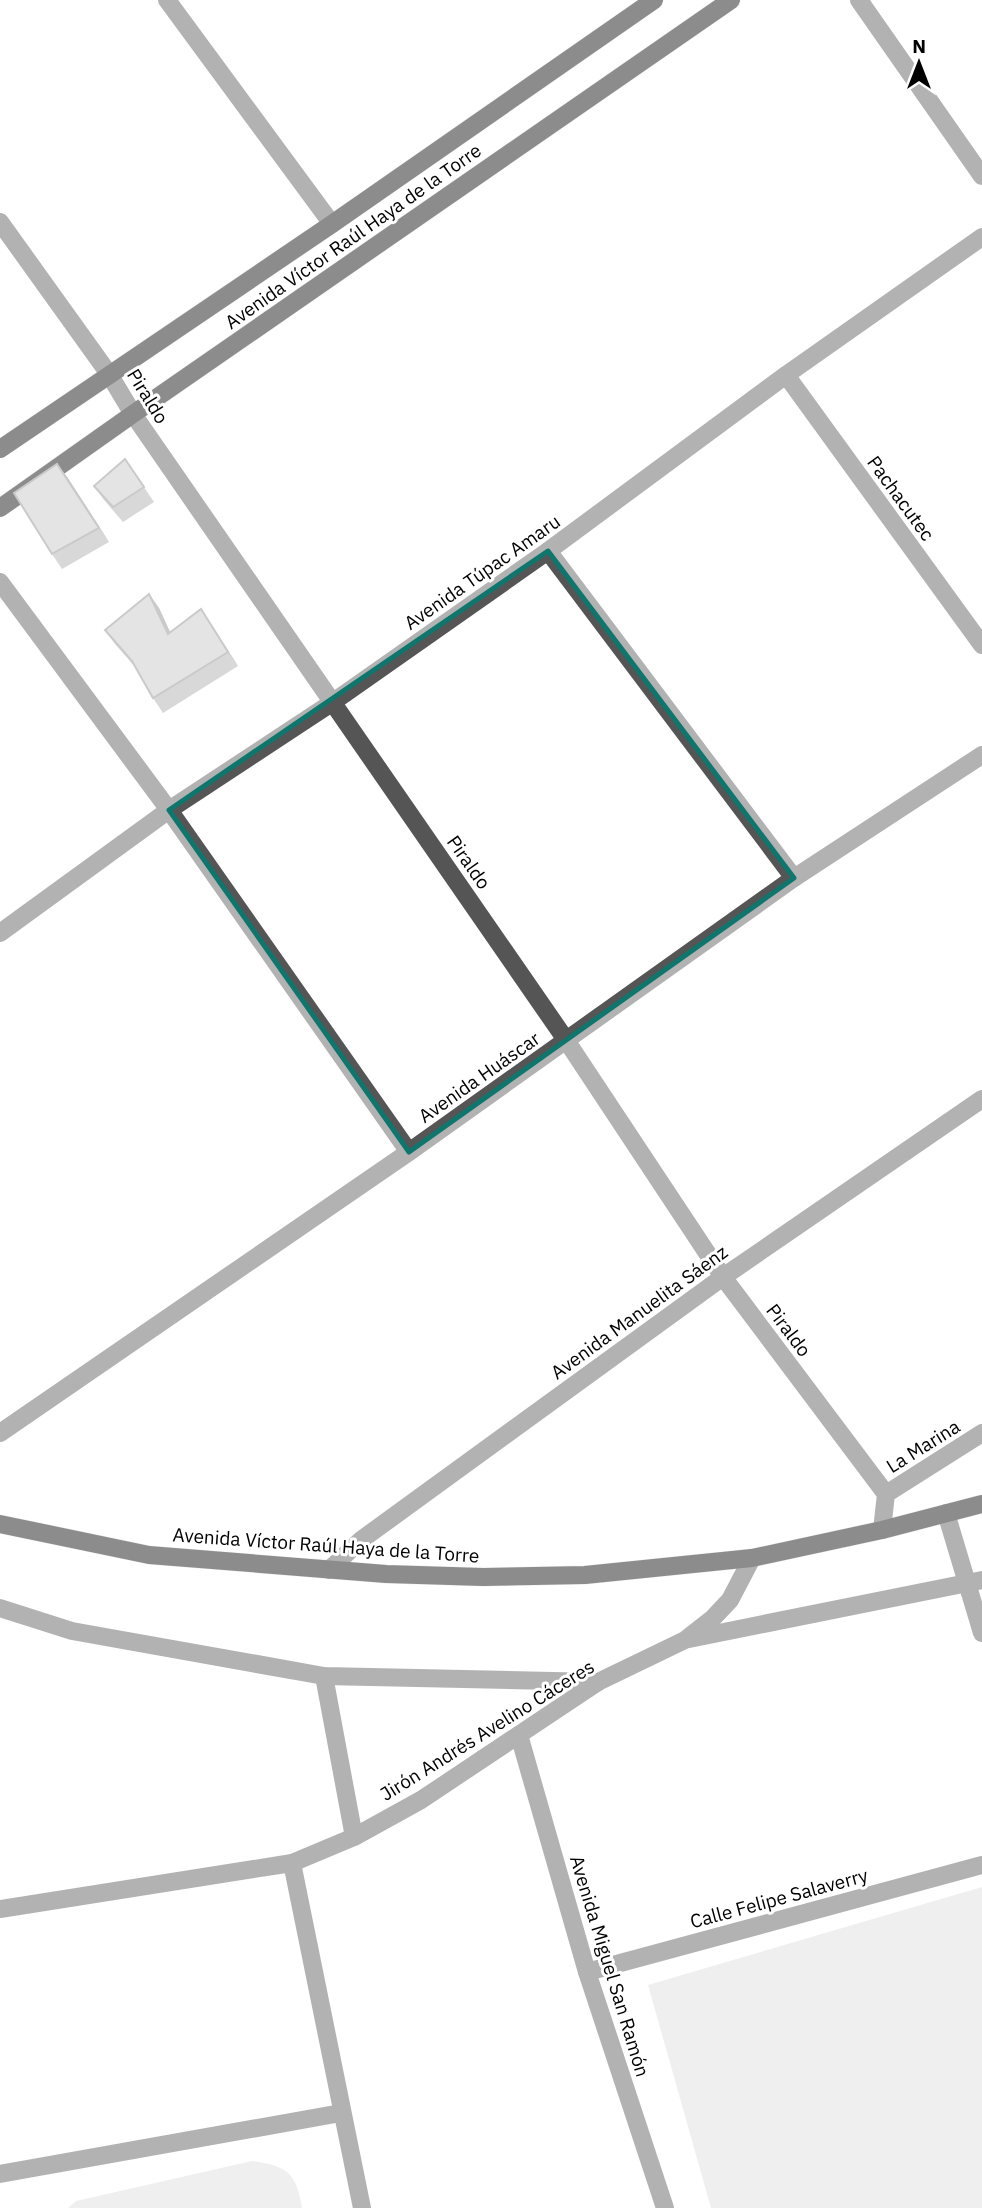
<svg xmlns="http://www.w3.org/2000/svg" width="982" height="2208" font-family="'IBM Plex Sans',sans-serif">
<rect width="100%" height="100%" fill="#fff"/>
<!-- green -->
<g fill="#dcdcdc">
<polygon points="982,1887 982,2208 711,2208 648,1985"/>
<path d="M252,2161C287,2166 296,2172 302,2208H68L76,2201Z"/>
</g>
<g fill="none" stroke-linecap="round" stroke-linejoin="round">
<defs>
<g id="major">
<polyline points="0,449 332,224 654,0"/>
<polyline points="0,508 133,414 731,0"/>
<polyline points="0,1524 149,1555 386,1574 483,1577 585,1575 752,1558 882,1530 982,1504"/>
</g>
</defs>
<!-- major casing -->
<use href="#major" stroke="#dbdbdb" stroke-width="19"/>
<!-- minor -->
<g stroke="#555" stroke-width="18">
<polyline points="167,0 332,224"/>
<polyline points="859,0 982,176"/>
<polyline points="0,222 109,374 133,414 566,1040 723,1277 886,1494 882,1530"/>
<polyline points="786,375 982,645"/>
<polyline points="548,551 794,878"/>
<polyline points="0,582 169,810 409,1152"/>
<polyline points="0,933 169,810 333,702 548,551 786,375 982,237"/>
<polyline points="0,1433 409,1152 794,878 982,755"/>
<polyline points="886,1494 982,1433"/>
<polyline points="946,1513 982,1633"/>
<polyline points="329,1570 361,1540 723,1277 982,1099"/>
<polyline points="0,1608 72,1631 324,1676 598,1682"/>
<polyline points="689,1639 982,1580"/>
<polyline points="324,1676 354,1837"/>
<polyline points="519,1735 587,1972 665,2208"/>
<polyline points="292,1863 362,2208"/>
<polyline points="0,1909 292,1863 354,1837 421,1800 598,1682 685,1640 713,1618 730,1600 752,1558"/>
<polyline points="587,1972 982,1865"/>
<polyline points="0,2174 341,2113"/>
</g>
<!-- major -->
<use href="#major" stroke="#000" stroke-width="18"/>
</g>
<!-- wall -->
<g fill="#a9a9a9">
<polygon points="125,459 154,502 123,522 104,500 94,486"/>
<polygon points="57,464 109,542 62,569 52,554"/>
<polygon points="149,594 159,608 170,633 201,609 238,666 163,713 153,698 137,669 115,644 105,630"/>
</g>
<!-- shaded-wall -->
<g fill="#898989">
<polygon points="57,464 68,478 109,542 99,528"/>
<polygon points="149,594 159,608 178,649 168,634"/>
<polygon points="201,609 211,624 238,666 228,652"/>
</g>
<!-- building -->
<g fill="#c4c4c4" stroke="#898989" stroke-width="2">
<polygon points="125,459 144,487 113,507 94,486"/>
<polygon points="57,464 99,528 52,554 14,493"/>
<polygon points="149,594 168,634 201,609 228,652 153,698 132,661 105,630"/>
</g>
<!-- marked area -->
<path d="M0 0H982V2208H0ZM548,551L794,878L409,1152L169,810Z" fill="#fff" fill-opacity=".55" fill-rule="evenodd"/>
<path fill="none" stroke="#0f766e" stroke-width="5" stroke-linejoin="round" d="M548,551L794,878L409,1152L169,810Z"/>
<g text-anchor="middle" stroke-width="6" stroke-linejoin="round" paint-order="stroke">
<!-- street labels -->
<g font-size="19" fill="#000" stroke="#fff">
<text transform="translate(353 236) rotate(-35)" y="7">Avenida Víctor Raúl Haya de la Torre</text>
<text transform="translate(148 396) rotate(58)" y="7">Piraldo</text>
<text transform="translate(901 498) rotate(54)" y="7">Pachacutec</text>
<text transform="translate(482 572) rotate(-35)" y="7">Avenida Túpac Amaru</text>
<text transform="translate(469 862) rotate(55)" y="7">Piraldo</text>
<text transform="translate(479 1077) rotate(-35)" y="7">Avenida Huáscar</text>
<text transform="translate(639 1312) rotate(-36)" y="7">Avenida Manuelita Sáenz</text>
<text transform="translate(789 1330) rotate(53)" y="7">Piraldo</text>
<text transform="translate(923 1446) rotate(-32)" y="7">La Marina</text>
<text transform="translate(326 1545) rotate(4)" y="7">Avenida Víctor Raúl Haya de la Torre</text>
<text transform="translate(487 1730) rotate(-32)" y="7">Jirón Andrés Avelino Cáceres</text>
<text transform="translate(779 1898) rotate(-15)" y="7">Calle Felipe Salaverry</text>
<text transform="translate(610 1966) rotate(73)" y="7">Avenida Miguel San Ramón</text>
</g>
</g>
<!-- north arrow -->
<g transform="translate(919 63)" stroke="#ffffff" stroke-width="5" paint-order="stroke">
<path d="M0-5L12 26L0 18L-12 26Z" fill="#000000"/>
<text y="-10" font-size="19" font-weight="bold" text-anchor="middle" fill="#000000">N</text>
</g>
</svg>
